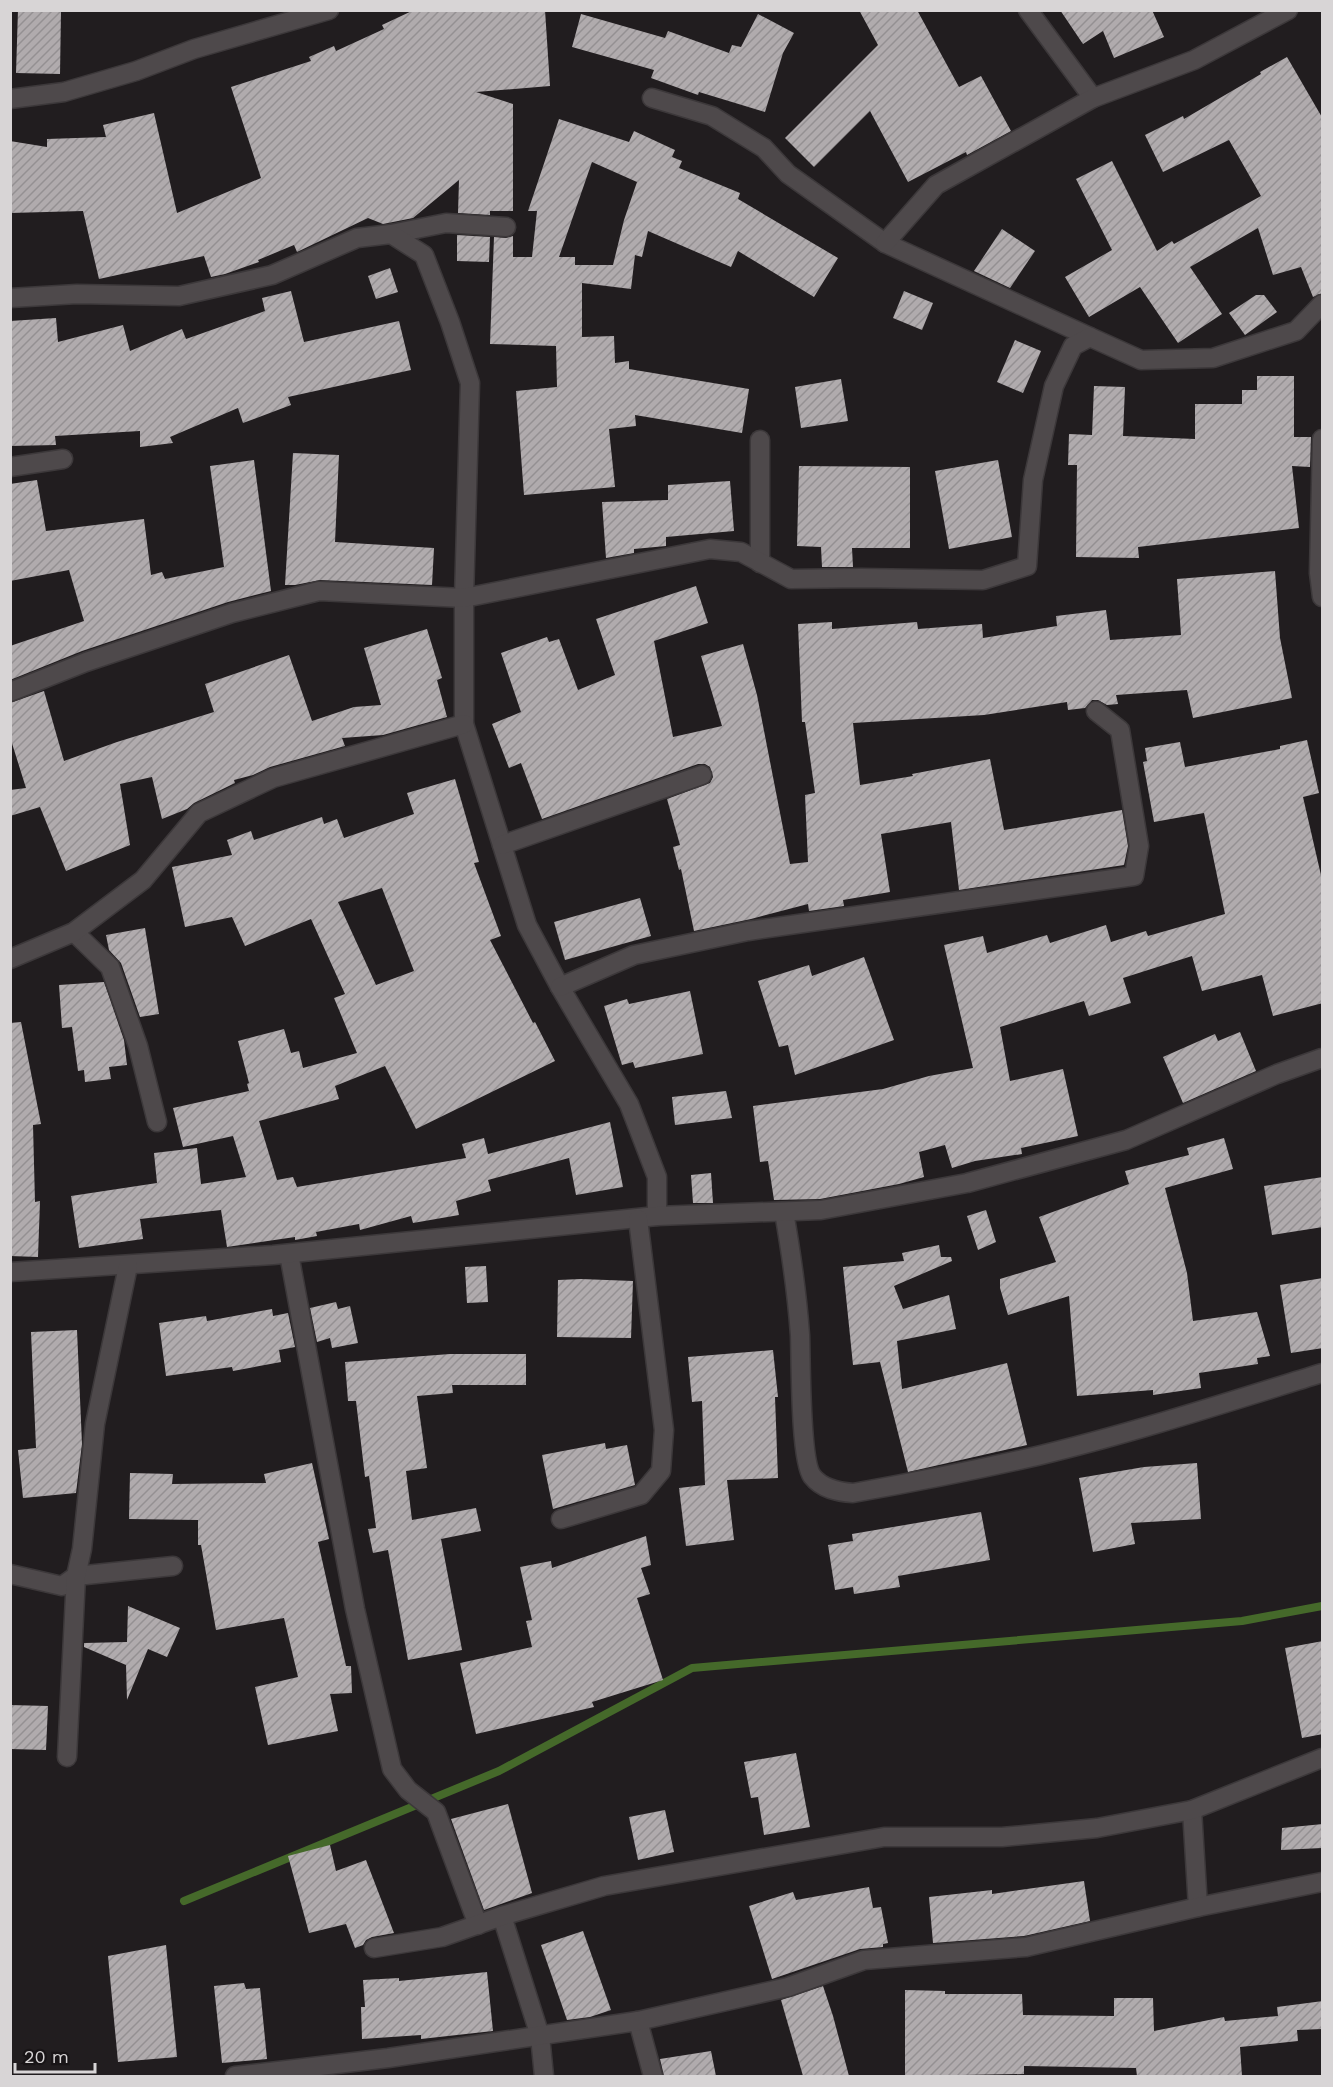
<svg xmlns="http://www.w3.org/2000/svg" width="1333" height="2087" font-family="'Work Sans',sans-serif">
<defs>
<pattern id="building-hatch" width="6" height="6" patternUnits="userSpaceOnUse" patternTransform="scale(1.5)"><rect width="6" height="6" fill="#b0abad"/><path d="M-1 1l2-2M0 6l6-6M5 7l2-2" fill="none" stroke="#949092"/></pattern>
</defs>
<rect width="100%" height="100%" fill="#211d1f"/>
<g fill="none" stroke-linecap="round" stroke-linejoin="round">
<!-- stream -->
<polyline stroke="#45692a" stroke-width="8" points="184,1901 499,1771 692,1668 1242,1621 1322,1606"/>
</g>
<!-- building -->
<g fill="url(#building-hatch)" fill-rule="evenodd">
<polygon points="18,10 61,10 60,74 16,73"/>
<polygon points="414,10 545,10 550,86 476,92 513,104 513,211 490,211 490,215 458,213 459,180 413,218 383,224 368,218 297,252 294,245 258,260 259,262 225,274 211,277 204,256 99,279 83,211 10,213 10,141 47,147 47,139 106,137 103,125 154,113 177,213 261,178 231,87 311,61 309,57 334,46 336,51 384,29 382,25"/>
<polygon points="859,10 917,10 959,87 981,76 1011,131 967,155 966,152 908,182 870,111 814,167 785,138 878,45"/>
<polygon points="1060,10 1152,10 1164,37 1114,58 1103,31 1083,44"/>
<polygon points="581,14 665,38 668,31 729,53 732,45 741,47 758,14 794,33 783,53 765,112 699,92 698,95 651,78 654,70 572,47"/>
<polygon points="1287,57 1323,119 1323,293 1313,297 1301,267 1273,275 1258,228 1190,267 1222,314 1178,343 1140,287 1089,317 1065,277 1112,250 1076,179 1112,161 1157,251 1172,241 1174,244 1261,196 1229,140 1163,172 1145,135 1183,116 1184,119 1261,74 1260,72"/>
<path d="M559,119L629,142L634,131L675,150L672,157L682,161L679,168L740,193L738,199L838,258L814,297L738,251L731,267L648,231L642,257L635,255L631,289L582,283V337L614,336L615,363L629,361V369L749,389L742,433L635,415L636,426L609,429L615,487L524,495L516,391L557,387L556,346L490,344L494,237L506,238L513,236V257H532L537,211H528ZM592,162L637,182L624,220L613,265H575V257H559Z"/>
<polygon points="1002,229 1035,251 1010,288 974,271"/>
<polygon points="457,235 490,237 489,262 457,261"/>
<polygon points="390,268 398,292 376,299 368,276"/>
<polygon points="291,291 304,342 399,321 411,370 288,397 291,405 243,423 238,408 170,437 173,443 140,447 140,431 55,436 56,445 10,446 10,321 56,318 58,342 123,325 130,351 182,329 186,339 265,311 262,298"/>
<polygon points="904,291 933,303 922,330 893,318"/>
<polygon points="1256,295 1264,295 1277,312 1245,335 1229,313"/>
<polygon points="1015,340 1041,351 1023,393 997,382"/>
<polygon points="1257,376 1294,376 1294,437 1311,437 1310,467 1292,466 1299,528 1138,547 1139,558 1076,557 1077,465 1068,465 1069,434 1092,435 1094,386 1125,387 1123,436 1195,439 1195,404 1242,404 1242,390 1257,390"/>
<polygon points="841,379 848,421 801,428 795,387"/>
<polygon points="293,453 339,455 335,542 434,548 432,585 320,580 295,585 285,585"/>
<polygon points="254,460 271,591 228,602 82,651 10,680 10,646 84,621 69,570 10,581 10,484 37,480 46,531 144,519 151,575 162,572 165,579 224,567 210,466"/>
<polygon points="998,460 1012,537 949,549 935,471"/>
<polygon points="799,466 910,467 910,548 852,548 853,567 822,567 821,547 797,546"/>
<polygon points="730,481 734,531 666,537 666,546 634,549 634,553 606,558 602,502 668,500 668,485"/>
<polygon points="1275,571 1280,638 1292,698 1193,718 1187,690 1116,695 1118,704 1107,705 1098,700 1092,700 1085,708 1068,710 1067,702 984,715 853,723 860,785 913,776 912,774 990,759 1004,830 1122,810 1128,846 1124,865 959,890 951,822 881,834 890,892 843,900 844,906 809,911 808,904 751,919 694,931 681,869 679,870 673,847 680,845 667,799 710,783 713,777 710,767 705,764 698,764 542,819 521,763 509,768 492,724 521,712 501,653 547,637 549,642 559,639 578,690 615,675 596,619 696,586 708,623 654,641 673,737 722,726 701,656 743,644 757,695 790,864 808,862 805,795 815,793 805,722 802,722 798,624 832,622 832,629 917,622 918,629 982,624 983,638 1057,626 1056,616 1106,610 1110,640 1181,635 1177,579"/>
<polygon points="427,629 442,678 437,680 447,717 383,735 342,738 345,746 270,767 253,775 234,780 235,783 194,803 187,809 162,819 152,777 120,784 130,845 66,871 40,807 10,816 10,790 26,788 10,737 10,703 44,691 64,761 117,742 214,712 205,684 289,655 312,721 354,707 381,705 364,648"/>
<polygon points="1307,740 1319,793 1303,797 1323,884 1323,1003 1273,1016 1262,975 1202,991 1192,956 1123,978 1131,1003 1089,1016 1084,1001 1000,1027 1010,1081 1063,1069 1078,1136 1021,1148 1022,1154 975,1161 952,1168 945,1145 919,1152 924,1177 899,1184 820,1199 774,1200 768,1161 760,1162 753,1106 883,1089 929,1076 973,1068 944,945 983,936 987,953 1047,935 1050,943 1106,925 1111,942 1146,931 1148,936 1225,914 1204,813 1154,822 1143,762 1147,761 1145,748 1180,742 1185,767 1280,749 1280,746"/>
<path d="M455,779L479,862L474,863L501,936L490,940L533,1023L535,1022L555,1061L416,1129L385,1066L335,1086L339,1099L259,1121L277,1180L293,1177L297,1187L466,1158L462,1144L484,1138L488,1154L610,1122L623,1187L576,1195L569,1158L488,1180L491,1191L456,1201L459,1215L413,1223L411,1216L360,1230L359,1224L316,1232L317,1236L295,1240V1237L227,1247L221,1210L140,1219L143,1239L79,1248L71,1196L157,1183L154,1153L197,1148L201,1184L246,1177L233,1136L183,1147L173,1108L249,1091L247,1084L249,1083L238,1041L284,1029L291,1053L299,1051L303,1068L357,1053L334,998L345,994L311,919L245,946L232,917L185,927L172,867L232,855L227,840L251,831L254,840L322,817L324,824L337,819L344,838L414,814L407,793ZM382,888L414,971L376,985L338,902Z"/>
<polygon points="640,898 651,936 565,960 554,922"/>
<polygon points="145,928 159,1014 140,1017 121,963 109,950 106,935"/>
<polygon points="864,957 894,1040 795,1075 788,1045 779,1047 758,981 809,965 812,976"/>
<polygon points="104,982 124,1040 127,1065 109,1067 111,1079 85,1082 84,1070 78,1071 72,1027 62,1028 59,985"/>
<polygon points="690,991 703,1054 635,1068 633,1062 622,1065 604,1006 627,999 629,1004"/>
<polygon points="21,1022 41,1124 33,1125 35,1202 40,1201 38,1257 10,1256 10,1023"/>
<polygon points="1240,1032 1256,1071 1183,1103 1163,1057 1215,1034 1218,1041"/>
<polygon points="726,1091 732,1118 675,1125 672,1097"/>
<polygon points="1224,1138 1233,1169 1165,1188 1187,1273 1193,1321 1257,1312 1270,1356 1257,1358 1258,1364 1199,1373 1201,1388 1153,1395 1153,1390 1077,1396 1069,1296 1008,1315 1000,1288 1000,1279 1056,1262 1039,1217 1129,1184 1125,1171 1189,1155 1187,1148"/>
<polygon points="711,1173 713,1203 693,1203 691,1175"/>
<polygon points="1323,1177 1323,1227 1272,1235 1264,1186"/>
<polygon points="986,1210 996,1242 978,1250 967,1216"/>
<polygon points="939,1245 941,1257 951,1257 952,1261 894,1286 903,1309 949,1295 956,1329 897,1341 902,1389 1007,1363 1027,1445 908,1472 880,1362 853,1365 843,1267 904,1261 902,1253"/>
<polygon points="486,1266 488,1302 467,1303 465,1267"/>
<polygon points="1323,1278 1323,1348 1291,1353 1280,1285"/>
<polygon points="581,1279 633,1281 631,1338 557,1337 558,1280"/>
<polygon points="336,1302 338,1309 350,1306 358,1343 332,1348 330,1338 317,1342 310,1308"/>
<polygon points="272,1309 273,1316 288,1313 295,1347 279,1350 281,1362 233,1371 232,1367 166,1376 159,1323 206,1316 207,1321"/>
<polygon points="77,1330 82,1444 76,1493 23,1498 18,1450 36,1448 31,1332"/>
<polygon points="773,1350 778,1397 775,1397 778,1478 727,1480 734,1540 686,1546 679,1488 705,1485 702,1401 692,1402 688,1357"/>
<polygon points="450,1354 526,1354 526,1385 452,1385 453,1393 417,1396 427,1468 406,1471 412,1520 476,1508 481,1531 441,1539 462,1650 408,1660 388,1550 373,1553 368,1529 376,1528 369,1476 365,1477 356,1401 348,1401 345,1362"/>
<polygon points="605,1443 606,1449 627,1445 635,1485 553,1509 542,1455"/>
<polygon points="312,1463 329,1539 318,1542 346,1666 351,1666 352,1693 330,1694 338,1731 268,1745 255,1687 298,1677 284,1618 216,1630 201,1545 198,1545 198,1520 129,1519 130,1473 173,1474 172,1484 266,1483 264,1474"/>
<polygon points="1197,1463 1201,1519 1131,1523 1135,1544 1093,1552 1079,1478 1144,1467"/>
<polygon points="981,1512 990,1560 898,1576 900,1587 854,1594 853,1587 835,1590 828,1545 853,1541 852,1534"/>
<polygon points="646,1536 651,1565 641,1568 650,1594 637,1598 663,1680 592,1702 594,1707 476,1734 460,1663 532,1647 526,1621 532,1620 520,1567 551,1561 552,1568"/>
<polygon points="128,1606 180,1628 167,1657 148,1649 127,1700 126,1665 84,1647 84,1643 127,1642"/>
<polygon points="1323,1641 1323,1734 1302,1738 1285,1648"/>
<polygon points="10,1705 48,1706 46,1750 10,1749"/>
<polygon points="796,1753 810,1827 764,1835 758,1797 751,1798 744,1762"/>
<polygon points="508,1804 532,1893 484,1910 451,1819"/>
<polygon points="665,1810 674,1852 638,1860 629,1817"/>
<polygon points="1323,1824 1322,1848 1281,1850 1282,1828"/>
<polygon points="330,1845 336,1871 366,1860 394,1933 372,1937 366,1940 363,1945 355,1948 346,1924 309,1933 288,1856"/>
<polygon points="1084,1881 1090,1921 1024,1936 933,1943 929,1897 992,1890 992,1894"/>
<polygon points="869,1887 873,1908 881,1907 888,1943 883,1944 883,1947 860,1949 772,1979 749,1906 793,1892 796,1900"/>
<polygon points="583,1931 611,2010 590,2017 567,2020 541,1945"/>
<polygon points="166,1945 177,2057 118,2062 108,1956"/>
<polygon points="487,1972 493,2031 421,2039 421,2035 362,2039 361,2007 365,2007 363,1980 399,1978 399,1981"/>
<polygon points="244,1983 246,1989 260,1988 267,2059 222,2063 214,1986"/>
<polygon points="823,1986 833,2016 849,2076 803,2076 781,2000"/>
<polygon points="905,1990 945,1991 945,1994 1022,1994 1023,2015 1114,2016 1114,1998 1153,1998 1154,2031 1224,2017 1225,2021 1278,2016 1277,2007 1323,2001 1323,2029 1297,2030 1298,2041 1240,2047 1242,2076 1137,2076 1136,2068 1024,2066 1024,2074 905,2076"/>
<polygon points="711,2051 716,2076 664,2076 660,2059"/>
</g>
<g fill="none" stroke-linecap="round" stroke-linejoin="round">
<defs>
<g id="minor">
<polyline points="1028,10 1093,98"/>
<polyline points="652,98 712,116 764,148 788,174 885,243 1090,337"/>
<polyline points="10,99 64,92 136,71 194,49 329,10"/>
<polyline points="391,234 446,223 506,227"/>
<polyline points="885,243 936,185 1093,98 1194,60 1288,10"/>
<polyline points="10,298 77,294 179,296 272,275 357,238 391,234 424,255 450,322 470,383 464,598 464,724 527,925 560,987 629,1104 657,1177 657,1216"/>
<polyline points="1322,439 1319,573 1322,597"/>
<polyline points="760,440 760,563"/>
<polyline points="10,467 63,459"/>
<polyline points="10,692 86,662 232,613 319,591 464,598 710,549 741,552 791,579 861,578 983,580 1027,566 1033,480 1054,386 1073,346 1090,337 1141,360 1213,358 1296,331 1322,304"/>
<polyline points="502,845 702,775"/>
<polyline points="74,932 110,967 138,1046 157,1122"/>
<polyline points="10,959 74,932 143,880 199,813 273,778 464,724"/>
<polyline points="560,987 634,955 748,931 1134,876 1139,846 1120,730 1096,711"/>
<path d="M784,1212C791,1252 797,1293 800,1335C801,1361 800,1459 812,1476C822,1489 838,1492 853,1493C915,1482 976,1470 1037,1456C1133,1433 1228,1402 1322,1373"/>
<polyline points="289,1254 355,1609 392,1769 408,1790 436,1812 478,1925"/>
<polyline points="10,1272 273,1255 657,1216 821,1210 967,1183 1126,1140 1277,1074 1322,1058"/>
<polyline points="561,1519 641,1495 661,1471 664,1430 638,1219"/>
<polyline points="10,1574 62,1586 76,1576 173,1566"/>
<polyline points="67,1757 76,1576 82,1549 95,1424 128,1266"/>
<polyline points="1192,1810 1198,1907"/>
<polyline points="502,1916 540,2036 544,2076"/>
<polyline points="374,1948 442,1937 502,1916 604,1886 884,1837 1002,1837 1097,1828 1192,1810 1322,1758"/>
<polyline points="638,2021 653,2076"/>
<polyline points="235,2076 388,2058 638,2021 788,1987 864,1960 1026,1947 1198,1907 1322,1882"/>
</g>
</defs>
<!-- minor casing -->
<use href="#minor" stroke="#3c383a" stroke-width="21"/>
<!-- minor -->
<use href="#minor" stroke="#4e494b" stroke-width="18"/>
</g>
<!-- border -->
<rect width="1333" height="2087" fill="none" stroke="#d8d5d6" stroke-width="24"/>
<!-- scale -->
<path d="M15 2063v9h80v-9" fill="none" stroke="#d8d5d6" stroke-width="3"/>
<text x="24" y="2063" font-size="18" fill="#d8d5d6" stroke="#181416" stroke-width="4.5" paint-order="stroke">20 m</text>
</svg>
